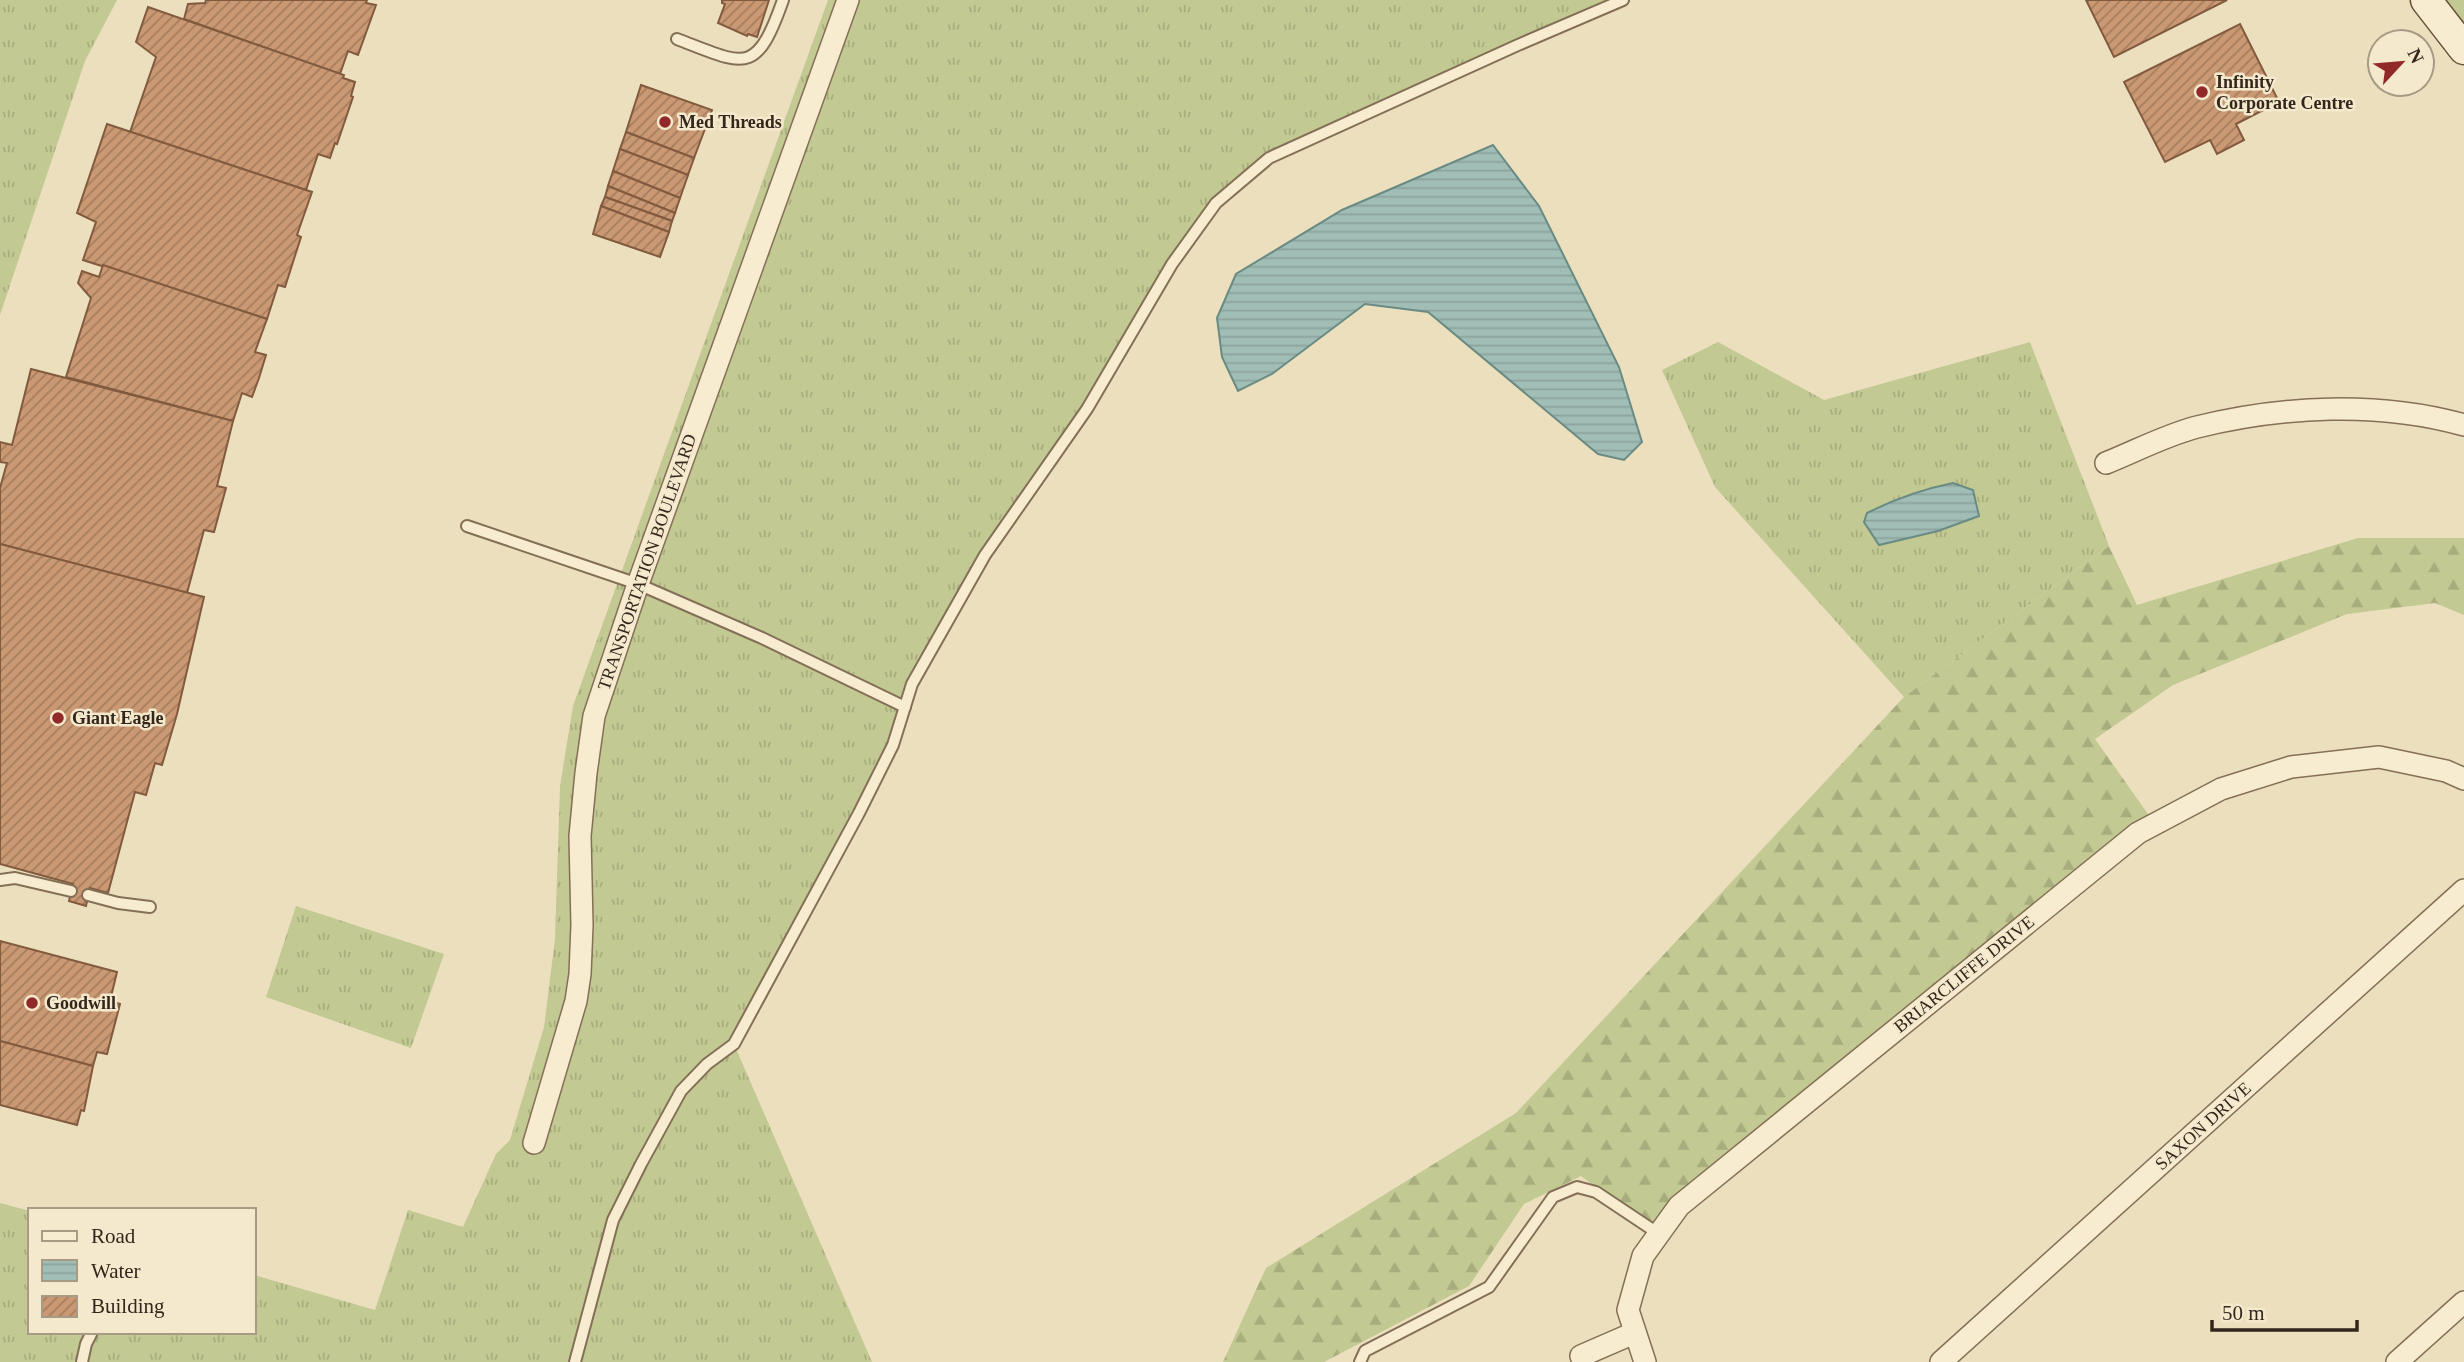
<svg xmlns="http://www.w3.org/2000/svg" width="2464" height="1362" font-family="Georgia,serif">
<defs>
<pattern id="grass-tufts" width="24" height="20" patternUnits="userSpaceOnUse" patternTransform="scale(1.75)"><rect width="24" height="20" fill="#c2c992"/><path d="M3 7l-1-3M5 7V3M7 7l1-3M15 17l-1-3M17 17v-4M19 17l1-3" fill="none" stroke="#a7ad7d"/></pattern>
<pattern id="forest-firs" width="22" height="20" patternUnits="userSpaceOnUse" patternTransform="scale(1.75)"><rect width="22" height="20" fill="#c2c992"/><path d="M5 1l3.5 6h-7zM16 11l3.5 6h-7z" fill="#a7ad7d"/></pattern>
<pattern id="water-rules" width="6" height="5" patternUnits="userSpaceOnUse" patternTransform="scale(1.75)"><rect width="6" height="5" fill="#a1beb6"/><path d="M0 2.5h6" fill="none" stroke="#8ba39c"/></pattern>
<pattern id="building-hatch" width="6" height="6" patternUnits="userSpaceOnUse" patternTransform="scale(1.75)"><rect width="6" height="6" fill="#ca9974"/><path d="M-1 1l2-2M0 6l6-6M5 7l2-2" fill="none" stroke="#a57d5e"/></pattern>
</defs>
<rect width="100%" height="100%" fill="#ecdfbe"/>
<!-- grass -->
<g fill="url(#grass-tufts)" fill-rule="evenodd">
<polygon points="0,0 117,0 85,61 0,315"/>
<polygon points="828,0 1623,0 1269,158 1216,203 1087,409 985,555 912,684 893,745 734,1044 872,1362 0,1362 0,1203 30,1211 30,1332 254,1332 254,1275 375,1310 408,1210 463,1227 496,1154 510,1140 544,1027 555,939 560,786 573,706"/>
<polygon points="2426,0 2464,0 2464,49"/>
<path d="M1718,342L1824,400L2030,342L2109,546L1904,697L1715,487L1662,370ZM1928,488L1979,517L1938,531L1879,545L1868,513Z"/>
<polygon points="296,906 444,954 411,1048 266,997"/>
</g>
<!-- forest -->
<polygon fill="url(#forest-firs)" points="2358,538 2464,538 2464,615 2435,603 2347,614 2173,685 2095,739 2155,824 1659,1234 1581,1176 1524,1204 1469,1286 1324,1362 1223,1362 1266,1268 1516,1113 1904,697 2109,546 2137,605"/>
<!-- water -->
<g fill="url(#water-rules)" stroke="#698b83" stroke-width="2">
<polygon points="1493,145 1539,206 1619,367 1642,442 1624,460 1598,454 1428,312 1365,304 1272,374 1238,391 1222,357 1217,318 1236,274 1342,210"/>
<path d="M1953,483L1973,490L1979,516L1938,531L1879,545L1864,522L1867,513C1895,499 1923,489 1953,483Z"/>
</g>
<!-- building -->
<g fill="url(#building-hatch)" stroke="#825a3e" stroke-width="2">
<polygon points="206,0 367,0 366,3 376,5 358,55 348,51 340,74 184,19 188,4 205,3"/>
<polygon points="722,0 769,0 757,37 748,34 747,36 718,23 725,4 722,3"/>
<polygon points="2086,0 2227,0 2114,57"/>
<polygon points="148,7 344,75 343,78 355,82 351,96 353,97 337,144 335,143 330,158 318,154 306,190 130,132 156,57 136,42"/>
<polygon points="2240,24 2279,102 2236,124 2244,140 2217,154 2210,140 2165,162 2124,82"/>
<polygon points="641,85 712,110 694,158 626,132"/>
<polygon points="107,124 312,192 297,235 301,237 285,287 278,285 267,319 83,260 96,222 77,213"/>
<polygon points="626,132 694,158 688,175 620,149"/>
<polygon points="620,149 688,175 680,198 613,171"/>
<polygon points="613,171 680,198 675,213 608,186"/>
<polygon points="608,186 675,213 672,221 605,197"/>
<polygon points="605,197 672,221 669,232 601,206"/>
<polygon points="601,206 669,232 660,257 593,234"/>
<polygon points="103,265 267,319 255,352 266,355 259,378 252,397 242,393 233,421 66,377 91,298 78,283 82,271 99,277"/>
<polygon points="31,369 233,421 217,486 226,488 214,532 204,530 187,593 0,544 0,488 7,463 0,462 0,442 12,445"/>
<polygon points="0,544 204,597 177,714 162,765 155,763 146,795 135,792 108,893 90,888 86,906 69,901 73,884 0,864"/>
<polygon points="0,941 117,972 110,1001 120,1004 107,1054 97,1052 93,1066 0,1041"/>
<polygon points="0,1041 93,1066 84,1111 81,1110 77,1125 0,1105"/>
</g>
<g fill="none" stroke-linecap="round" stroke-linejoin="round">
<defs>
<g id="lane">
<path d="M677,39C745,65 756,77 783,0"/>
<polyline points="467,526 638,584 762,638 905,707"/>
<polyline points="0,880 15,878 71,891"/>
<polyline points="88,895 118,903 150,907"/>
<polyline points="82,1362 86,1344 92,1332"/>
<polyline points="575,1362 613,1220 641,1164 681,1091 707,1064 734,1044 859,813 893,745 912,684 985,555 1087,409 1172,264 1216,203 1269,158 1518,45 1623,0"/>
<polyline points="1360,1362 1365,1351 1489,1287 1553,1197 1577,1187 1596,1192 1659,1234"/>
</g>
<g id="street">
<path d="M2106,463C2136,451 2166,435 2197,427C2283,406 2378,401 2464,425"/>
<polyline points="534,1143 576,1001 580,974 582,925 580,836 586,773 594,716 638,584 848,0"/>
<polyline points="1581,1356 1634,1333"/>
<polyline points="1645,1362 1628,1310 1643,1256 1679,1206 2138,833 2221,789 2291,767 2379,757 2446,771 2464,779"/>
<polyline points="1941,1362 2464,890"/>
<polyline points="2397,1362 2464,1302"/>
</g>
<polyline id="secondary" points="2426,0 2464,49"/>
</defs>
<!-- lane casing -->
<use href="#lane" stroke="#846f57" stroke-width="14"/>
<!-- street casing -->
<use href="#street" stroke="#846f57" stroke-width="24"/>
<!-- secondary casing -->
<use href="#secondary" stroke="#65513b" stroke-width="33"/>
<!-- lane -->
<use href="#lane" stroke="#f8ecd0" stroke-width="10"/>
<!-- street -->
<use href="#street" stroke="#f8ecd0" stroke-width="21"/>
<!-- secondary -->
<use href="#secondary" stroke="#f8ecd0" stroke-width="30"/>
</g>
<!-- markers -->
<g fill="#912929" stroke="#f4e9cd" stroke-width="2.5">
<circle cx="2202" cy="92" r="7"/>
<circle cx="665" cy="122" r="7"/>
<circle cx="58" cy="718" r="7"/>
<circle cx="32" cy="1003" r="7"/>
</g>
<g text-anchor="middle" stroke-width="5" stroke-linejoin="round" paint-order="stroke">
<!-- poi labels -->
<g font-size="18" font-weight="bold" fill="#33271c" stroke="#f4e9cd" text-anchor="start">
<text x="2216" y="88">Infinity<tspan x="2216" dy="21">Corporate Centre</tspan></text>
<text x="679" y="128">Med Threads</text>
<text x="72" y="724">Giant Eagle</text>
<text x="46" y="1009">Goodwill</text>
</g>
<!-- street labels -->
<g font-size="18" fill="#33271c" stroke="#f4e9cd">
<text transform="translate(647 562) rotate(-71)" y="6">TRANSPORTATION BOULEVARD</text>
<text transform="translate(1964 974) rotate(-39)" y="6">BRIARCLIFFE DRIVE</text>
<text transform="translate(2203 1126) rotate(-42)" y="6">SAXON DRIVE</text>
</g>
</g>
<!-- legend -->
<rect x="28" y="1208" width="228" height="126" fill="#f4e9cd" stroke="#a79b86" stroke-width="2"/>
<rect x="42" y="1231" width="35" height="10" fill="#f8ecd0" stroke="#a79b86" stroke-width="2"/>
<text x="91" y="1243" font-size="21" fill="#33271c">Road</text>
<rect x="42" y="1260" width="35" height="21" fill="url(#water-rules)" stroke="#a79b86" stroke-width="2"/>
<text x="91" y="1278" font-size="21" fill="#33271c">Water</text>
<rect x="42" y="1296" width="35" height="21" fill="url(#building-hatch)" stroke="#a79b86" stroke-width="2"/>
<text x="91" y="1313" font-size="21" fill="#33271c">Building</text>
<!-- north arrow -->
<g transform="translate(2401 63) rotate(64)"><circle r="33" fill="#f4e9cd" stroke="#a79b86" stroke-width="2"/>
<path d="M0-5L12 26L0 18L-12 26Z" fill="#912929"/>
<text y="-10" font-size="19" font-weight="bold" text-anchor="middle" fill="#33271c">N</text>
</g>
<!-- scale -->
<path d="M2212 1320v10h145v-10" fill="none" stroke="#33271c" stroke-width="3.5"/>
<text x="2222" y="1320" font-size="21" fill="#33271c" stroke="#f4e9cd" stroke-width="5" paint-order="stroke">50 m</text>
</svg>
